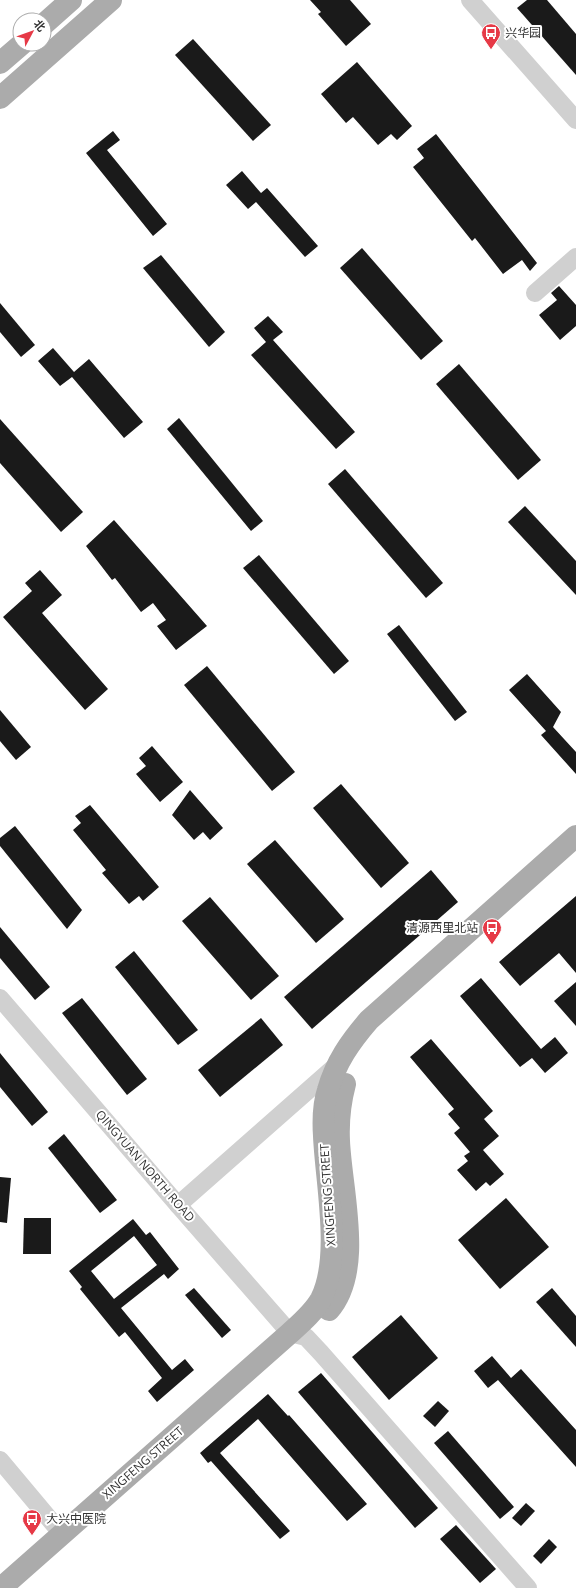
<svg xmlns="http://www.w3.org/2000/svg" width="576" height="1588" font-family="'Open Sans','Noto Sans SC',sans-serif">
<rect width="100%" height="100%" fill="#fff"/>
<!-- building -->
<g fill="#1a1a1a" fill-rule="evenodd">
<polygon points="310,0 350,0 371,24 346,46 318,14 321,12"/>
<polygon points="527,0 547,0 576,34 576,75 517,8"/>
<polygon points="193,39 271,125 253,141 175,55"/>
<polygon points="357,62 412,126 397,140 391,134 378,145 353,117 346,123 321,94"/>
<polygon points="113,131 120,140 107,150 167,224 153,236 86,153"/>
<polygon points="436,134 537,263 530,271 522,260 503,274 475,238 472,241 413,167 424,158 417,149"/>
<polygon points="242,171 261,193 267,188 318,246 305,257 256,202 248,209 226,185"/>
<polygon points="362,248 443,341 421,360 340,268"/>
<polygon points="161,255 225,332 209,347 143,268"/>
<polygon points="559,286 576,305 576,326 560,340 539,315 557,300 551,293"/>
<polygon points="0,303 35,345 21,357 0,332"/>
<polygon points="268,316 283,332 273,340 355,432 336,449 251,355 266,342 254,328"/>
<polygon points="53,348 74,372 89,359 143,422 124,438 72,377 60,386 38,361"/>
<polygon points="459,364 541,460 518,480 436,384"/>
<polygon points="179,418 263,521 251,531 167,429"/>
<polygon points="0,419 83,512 61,532 0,463"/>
<polygon points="345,469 443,583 426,598 328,484"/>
<polygon points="525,506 576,561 576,595 508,522"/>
<polygon points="114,520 207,626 176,650 157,626 166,620 153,603 141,612 115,578 112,580 86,546"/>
<polygon points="259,555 349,661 334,674 243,568"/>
<polygon points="40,570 62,595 42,613 108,689 85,710 3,617 32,591 25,583"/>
<polygon points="399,625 467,712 455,721 387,634"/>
<polygon points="207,666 295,772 272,791 184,685"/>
<polygon points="527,674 561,712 553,727 576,752 576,774 541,735 546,731 509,690"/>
<polygon points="0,710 31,747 16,760 0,741"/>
<polygon points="152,746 183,782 160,802 136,774 146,766 139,758"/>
<polygon points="341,784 409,863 381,888 313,808"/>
<polygon points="190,790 223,828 210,840 203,832 194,840 172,815"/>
<polygon points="90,805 159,887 143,901 139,896 129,904 102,873 106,870 73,830 81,823 75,816"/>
<polygon points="15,826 82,910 67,929 0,846 0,838"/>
<polygon points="275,840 344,919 316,943 247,864"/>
<polygon points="431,870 458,902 312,1029 284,997"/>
<polygon points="576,896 576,973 559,953 520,986 499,962"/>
<polygon points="210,897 279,976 251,1000 182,921"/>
<polygon points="0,927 50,987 35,1000 0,958"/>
<polygon points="134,951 198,1030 178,1045 115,967"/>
<polygon points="481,978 541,1049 555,1037 568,1053 545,1073 532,1058 520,1067 460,996"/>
<polygon points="576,982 576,1026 554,1001"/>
<polygon points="82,998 147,1079 127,1095 62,1013"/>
<polygon points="261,1018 283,1045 220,1097 198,1070"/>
<polygon points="431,1039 493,1111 484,1119 499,1136 483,1150 504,1174 490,1186 486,1182 476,1191 457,1170 468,1161 464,1156 470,1152 454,1133 460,1128 448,1114 454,1109 410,1057"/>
<polygon points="0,1053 48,1112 32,1126 0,1087"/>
<polygon points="64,1134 117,1200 100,1213 48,1148"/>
<polygon points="0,1177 11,1178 7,1223 0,1222"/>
<polygon points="506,1198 549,1247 500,1289 458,1240"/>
<polygon points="24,1218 51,1218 51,1254 23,1254"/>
<path d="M133,1219L146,1235L150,1232L179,1269L168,1279L164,1274L121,1308L172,1370L185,1359L194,1370L157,1402L148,1391L162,1378L125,1332L119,1337L80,1289L82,1287L69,1271ZM134,1236L157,1265L114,1299L91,1271Z"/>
<polygon points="194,1288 231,1330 222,1338 185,1295"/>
<polygon points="552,1288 576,1316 576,1347 536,1302"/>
<polygon points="401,1315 438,1358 389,1400 352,1357"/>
<polygon points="492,1356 511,1378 521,1369 576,1430 576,1467 498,1380 488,1388 474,1371"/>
<polygon points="321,1373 438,1508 415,1528 298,1392"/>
<polygon points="268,1394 288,1416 289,1415 367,1504 347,1521 258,1419 220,1453 290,1531 280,1539 211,1461 208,1463 200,1453"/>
<polygon points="438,1401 449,1411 435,1427 423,1416"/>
<polygon points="448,1431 514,1507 500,1519 434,1443"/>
<polygon points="526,1503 535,1511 521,1526 512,1518"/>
<polygon points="456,1525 496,1569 480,1583 440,1539"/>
<polygon points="549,1539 557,1547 541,1564 533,1556"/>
</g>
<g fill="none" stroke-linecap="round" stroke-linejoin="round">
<!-- minor -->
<g stroke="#d0d0d0" stroke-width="18">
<polyline points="470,0 576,120"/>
<polyline points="535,293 576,257"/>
<polyline points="0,998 178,1205 290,1333 306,1337 321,1353 528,1588"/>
<polyline points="178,1205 338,1064"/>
<polyline points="0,1460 62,1534"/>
</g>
<!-- major -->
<g stroke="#ababab" stroke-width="22">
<polyline points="44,24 71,0"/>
<polyline points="0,63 22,44"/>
<polyline points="0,98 111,0"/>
<path d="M329,1310C364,1270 341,1190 339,1141C338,1121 340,1103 345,1084"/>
<path d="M1,1588L290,1333C301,1323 314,1312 321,1299C342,1257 326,1183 324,1136C323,1121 323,1105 328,1090C336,1062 350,1042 369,1020L576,836"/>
</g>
</g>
<!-- icons -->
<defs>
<symbol id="bus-pin" viewBox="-11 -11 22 30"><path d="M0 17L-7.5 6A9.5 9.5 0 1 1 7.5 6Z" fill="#e63946" stroke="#fff"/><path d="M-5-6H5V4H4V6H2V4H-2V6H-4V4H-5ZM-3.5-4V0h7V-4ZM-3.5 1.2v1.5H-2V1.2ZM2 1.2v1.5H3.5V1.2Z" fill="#fff"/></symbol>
</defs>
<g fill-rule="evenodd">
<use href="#bus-pin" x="480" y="22" width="22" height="30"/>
<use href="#bus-pin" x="481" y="917" width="22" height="30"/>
<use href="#bus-pin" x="21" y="1508" width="22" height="30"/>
</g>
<g text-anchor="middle" stroke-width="4" stroke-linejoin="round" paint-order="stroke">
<!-- poi labels -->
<g font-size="12" fill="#333" stroke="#fff" text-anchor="start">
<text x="505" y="37">兴华园</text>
<text x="478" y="932" text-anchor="end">清源西里北站</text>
<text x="46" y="1523">大兴中医院</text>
</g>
<!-- street labels -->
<g font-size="12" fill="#333" stroke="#fff">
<text transform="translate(145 1166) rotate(49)" y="4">QINGYUAN NORTH ROAD</text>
<text transform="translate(328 1195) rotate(-94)" y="4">XINGFENG STREET</text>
<text transform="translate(143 1463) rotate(-41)" y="4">XINGFENG STREET</text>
</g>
</g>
<!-- north arrow -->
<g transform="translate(32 32) rotate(49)"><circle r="19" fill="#ffffff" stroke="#adadad"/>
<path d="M0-3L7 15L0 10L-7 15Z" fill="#e63946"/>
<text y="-6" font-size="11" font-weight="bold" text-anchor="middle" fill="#333333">北</text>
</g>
</svg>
